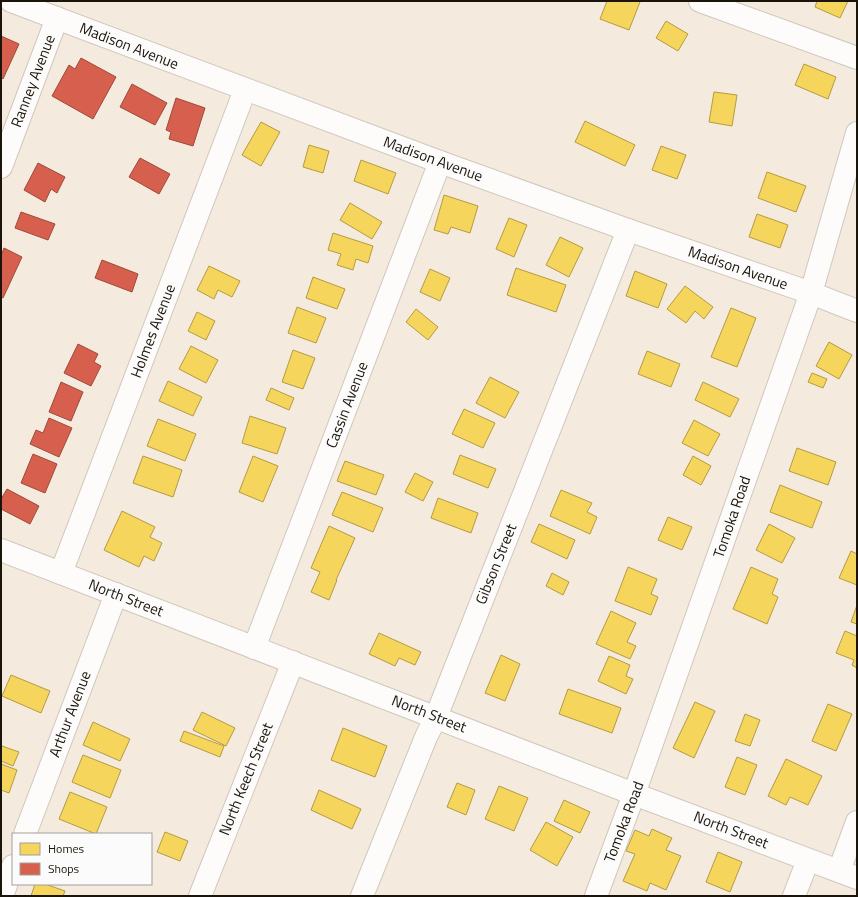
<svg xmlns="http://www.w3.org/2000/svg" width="858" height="897" font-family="'Titillium Web',sans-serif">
<rect width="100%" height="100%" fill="#f4eade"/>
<!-- homes -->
<g fill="#f6d55c" stroke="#b49b43">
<polygon points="607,1 637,1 640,2 629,30 600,19"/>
<polygon points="817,1 848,1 840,18 815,7"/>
<polygon points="666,21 688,34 678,51 656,38"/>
<polygon points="804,64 836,77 828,99 795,85"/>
<polygon points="714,92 737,95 732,126 709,122"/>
<polygon points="585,121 635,145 625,166 575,142"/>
<polygon points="261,122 280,132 261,166 242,155"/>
<polygon points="309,145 329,151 323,173 303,167"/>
<polygon points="661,146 686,155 677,179 652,170"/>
<polygon points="361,160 396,173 388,194 354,181"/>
<polygon points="767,172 806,186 796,212 758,198"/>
<polygon points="444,195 478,206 470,233 451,227 448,234 434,230"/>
<polygon points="350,203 382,222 372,239 340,220"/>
<polygon points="757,214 788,225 780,248 749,237"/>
<polygon points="509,218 527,225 514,257 496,249"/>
<polygon points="333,233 373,246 368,263 356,259 353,270 337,265 341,254 328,250"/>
<polygon points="560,237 583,248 569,277 546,265"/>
<polygon points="209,266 240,281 232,297 218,290 214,299 197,290"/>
<polygon points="516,268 566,285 556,312 507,295"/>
<polygon points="430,269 450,278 440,301 420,292"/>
<polygon points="635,271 667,284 658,308 626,296"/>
<polygon points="313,277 345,289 337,309 306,298"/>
<polygon points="685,286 713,307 704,319 695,311 686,323 667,309"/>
<polygon points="297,307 326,318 316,343 288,333"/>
<polygon points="731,308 756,318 737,367 711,357"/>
<polygon points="416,309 438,327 428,340 406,322"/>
<polygon points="197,312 215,321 206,340 188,331"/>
<polygon points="829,342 852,355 839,379 816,366"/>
<polygon points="191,346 218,360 206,383 179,369"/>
<polygon points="293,350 315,358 303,389 282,382"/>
<polygon points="647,351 680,364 671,387 638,374"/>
<polygon points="812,373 827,379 823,388 808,382"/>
<polygon points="490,377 519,392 505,418 476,403"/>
<polygon points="168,381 202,397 193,416 159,401"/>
<polygon points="703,382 739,399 730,417 695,400"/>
<polygon points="271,388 294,398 289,410 266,400"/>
<polygon points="464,409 495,423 483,448 452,434"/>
<polygon points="250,416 286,428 277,454 242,443"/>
<polygon points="158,419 196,434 185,461 147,446"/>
<polygon points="694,420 720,434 708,456 682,443"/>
<polygon points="797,448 836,462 828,485 789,471"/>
<polygon points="460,455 496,469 488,488 453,474"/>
<polygon points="143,456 182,470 173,497 133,483"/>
<polygon points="253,456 278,466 263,502 239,492"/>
<polygon points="693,456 711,466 701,485 683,475"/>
<polygon points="345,461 384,475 376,495 337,481"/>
<polygon points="415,473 433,482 423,501 405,492"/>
<polygon points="780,485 822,502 812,528 770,512"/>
<polygon points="561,490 592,503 587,512 597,517 590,534 550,516"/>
<polygon points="342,492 383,508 373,532 332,515"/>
<polygon points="438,498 478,513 471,533 431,518"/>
<polygon points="122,511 155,527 150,537 162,543 154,561 144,556 139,567 104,550"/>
<polygon points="668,517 692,527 682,550 658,540"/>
<polygon points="539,524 575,540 567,559 531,542"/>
<polygon points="769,524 795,538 782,563 756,550"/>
<polygon points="329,526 355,538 336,580 337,580 329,600 311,592 320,572 311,568"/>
<polygon points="851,551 857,554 857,585 839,578"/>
<polygon points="628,567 657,579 651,594 658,597 651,615 615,601"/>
<polygon points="751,567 778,579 772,594 778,597 767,624 733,609"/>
<polygon points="552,573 569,582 563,595 546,586"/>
<polygon points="857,605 857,624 851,622"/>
<polygon points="611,611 636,623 627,642 636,646 630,659 596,644"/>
<polygon points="845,631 857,636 857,668 852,665 854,660 836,653"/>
<polygon points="379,633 421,652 415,665 399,658 395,666 369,654"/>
<polygon points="501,655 520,664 505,701 485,693"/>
<polygon points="609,656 630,665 626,676 633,679 626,694 598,681"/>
<polygon points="11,675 50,691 41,713 2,696"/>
<polygon points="568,689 621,708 612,733 559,714"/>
<polygon points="695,702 715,711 694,758 673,748"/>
<polygon points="828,704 852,714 836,751 812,741"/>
<polygon points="202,712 235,728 226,746 193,730"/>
<polygon points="745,714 760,720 750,746 735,741"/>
<polygon points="93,722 130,739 120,761 83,745"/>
<polygon points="343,728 387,746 375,777 331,760"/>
<polygon points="184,731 224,746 220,757 180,741"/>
<polygon points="2,746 19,752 13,766 1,761 1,749"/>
<polygon points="83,755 121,770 110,798 72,782"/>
<polygon points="737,757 757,765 745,795 725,787"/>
<polygon points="786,759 822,776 808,805 790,797 786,805 768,796"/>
<polygon points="1,764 17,770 9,793 1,790"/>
<polygon points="457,783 475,790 466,815 447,807"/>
<polygon points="499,786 528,798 514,831 485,819"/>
<polygon points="319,790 361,809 352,829 311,810"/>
<polygon points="70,792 107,807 96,834 59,819"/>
<polygon points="564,800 590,812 580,833 554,821"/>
<polygon points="546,822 573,837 557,866 530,850"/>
<polygon points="652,829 672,838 666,850 681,856 666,890 650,883 647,891 623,881 635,854 626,851 635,830 649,836"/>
<polygon points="165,832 188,841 180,861 157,852"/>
<polygon points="718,852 742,862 730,892 706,882"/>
<polygon points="35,884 45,884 65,891 63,896 31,896"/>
</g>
<!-- shops -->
<g fill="#d6604d" stroke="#9e4939">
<polygon points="1,36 19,44 3,79 1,77"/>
<polygon points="81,58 116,77 93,119 52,96 69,65 75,69"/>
<polygon points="132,84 167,103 155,125 120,107"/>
<polygon points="176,98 205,108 193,146 169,139 171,132 166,130"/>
<polygon points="140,158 170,174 159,194 129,177"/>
<polygon points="38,163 65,177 57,193 51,189 45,202 24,190"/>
<polygon points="21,212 55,224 48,240 15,228"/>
<polygon points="4,248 22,257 3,298 1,297 1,256"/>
<polygon points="102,260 138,274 132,292 95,278"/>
<polygon points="78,344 98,354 94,362 101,366 91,386 64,373"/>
<polygon points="61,382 83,392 71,421 49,412"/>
<polygon points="49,418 72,428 59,457 30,444 36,430 43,433"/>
<polygon points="33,454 57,464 45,493 21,483"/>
<polygon points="7,489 39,506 30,524 1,509 1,499"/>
</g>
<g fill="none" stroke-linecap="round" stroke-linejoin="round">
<defs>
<g id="minor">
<polyline points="11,1 440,162 628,230 811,293 857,311"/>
<polyline points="700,1 857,58"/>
<polyline points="1,167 57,18"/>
<polyline points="1,550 634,794 857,878"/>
<polyline points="61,573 245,90"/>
<polyline points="254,648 440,162"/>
<polyline points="25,834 116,594"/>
<polyline points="839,871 857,822"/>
<polyline points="2,896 13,866"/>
<polyline points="200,896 293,662"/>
<polyline points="362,896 426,737 436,717 628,230"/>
<polyline points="596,896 634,794 811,293 857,133"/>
<polyline points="794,896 808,860"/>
</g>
</defs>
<!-- minor casing -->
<use href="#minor" stroke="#d0c7bd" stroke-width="24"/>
<!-- minor -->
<use href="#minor" stroke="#fdfcfa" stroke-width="22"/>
</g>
<g text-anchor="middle" stroke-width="4" stroke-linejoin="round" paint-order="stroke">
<!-- street labels -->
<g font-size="15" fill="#1b140a" stroke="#fbfbfb">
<text transform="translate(129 46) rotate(21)" y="5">Madison Avenue</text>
<text transform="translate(33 81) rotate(-69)" y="5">Ranney Avenue</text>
<text transform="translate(433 159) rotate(20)" y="5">Madison Avenue</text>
<text transform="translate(738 268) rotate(19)" y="5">Madison Avenue</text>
<text transform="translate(153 331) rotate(-69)" y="5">Holmes Avenue</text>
<text transform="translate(347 405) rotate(-69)" y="5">Cassin Avenue</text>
<text transform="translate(732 517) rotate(-71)" y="5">Tomoka Road</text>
<text transform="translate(496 564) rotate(-68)" y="5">Gibson Street</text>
<text transform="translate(126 598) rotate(21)" y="5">North Street</text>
<text transform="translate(70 714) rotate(-69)" y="5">Arthur Avenue</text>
<text transform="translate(429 714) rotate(21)" y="5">North Street</text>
<text transform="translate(246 779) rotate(-68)" y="5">North Keech Street</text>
<text transform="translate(624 822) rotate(-69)" y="5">Tomoka Road</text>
<text transform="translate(731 830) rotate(21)" y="5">North Street</text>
</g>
</g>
<!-- border -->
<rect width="858" height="897" fill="none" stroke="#1b140a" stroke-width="4"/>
<!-- legend -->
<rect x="12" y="833" width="140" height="52" fill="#fbfbfb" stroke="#a19f9b"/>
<rect x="20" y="843" width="20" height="12" fill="#f6d55c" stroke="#a19f9b"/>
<text x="48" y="853" font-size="12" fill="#1b140a">Homes</text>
<rect x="20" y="863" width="20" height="12" fill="#d6604d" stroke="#a19f9b"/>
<text x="48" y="873" font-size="12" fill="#1b140a">Shops</text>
</svg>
